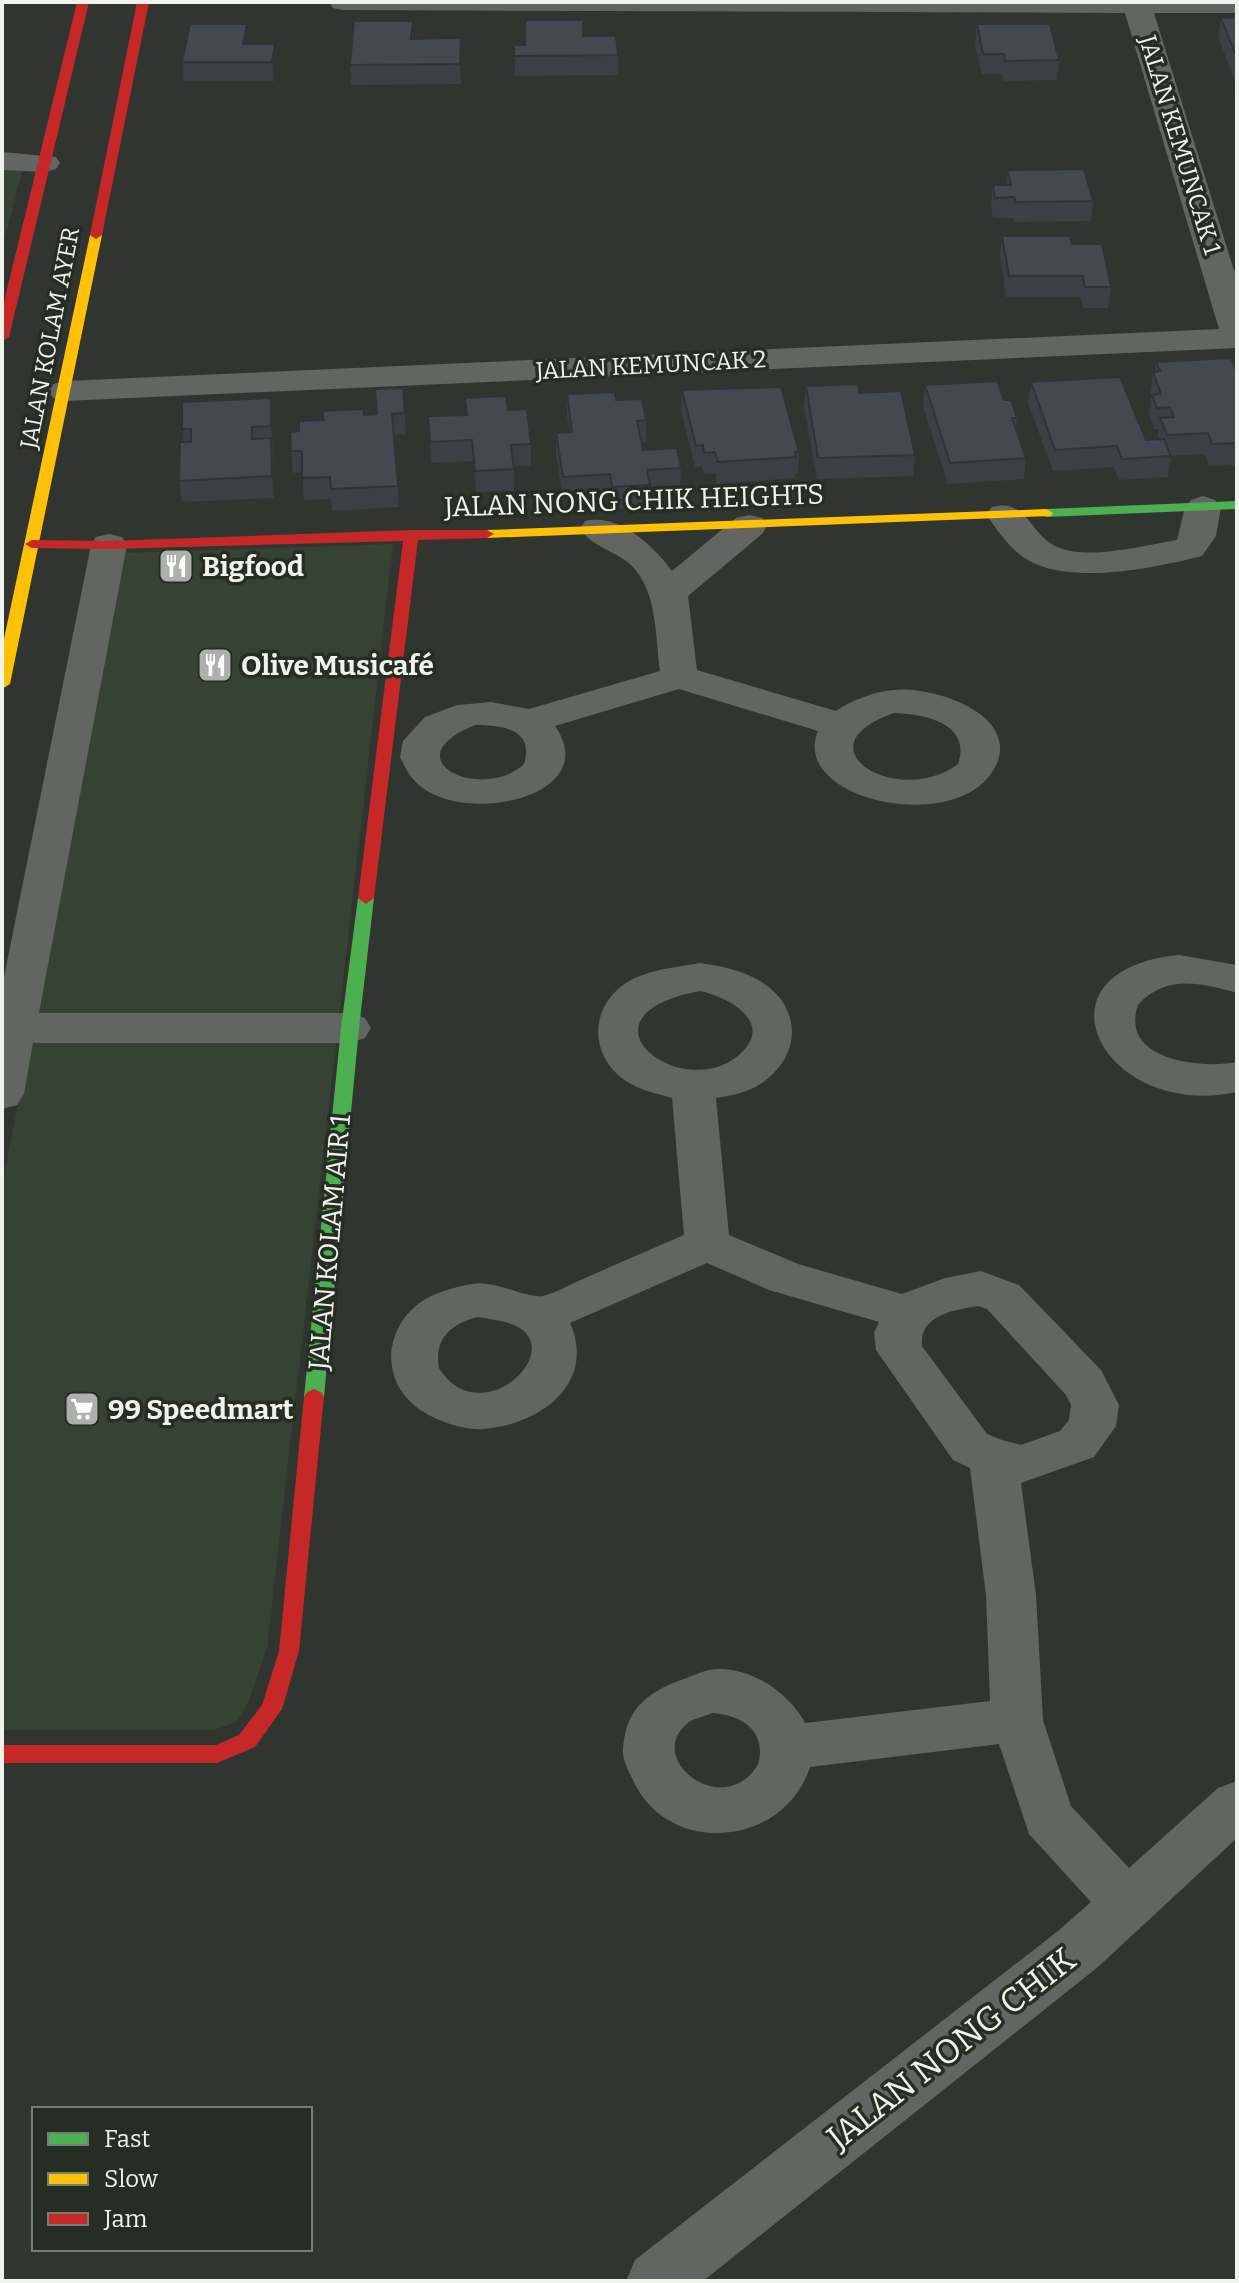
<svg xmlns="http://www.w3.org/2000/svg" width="1239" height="2283" font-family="Bitter,serif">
<rect width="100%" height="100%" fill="#313530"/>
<!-- built -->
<g fill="#364233">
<polygon points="2,167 23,168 2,250"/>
<polygon points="393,544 267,1647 249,1700 237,1722 213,1730 2,1730 2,1186 123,553"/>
</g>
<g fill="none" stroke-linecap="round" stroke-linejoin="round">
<!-- street -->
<g fill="#626561" fill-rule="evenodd">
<polygon points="329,2 1237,2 1237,13 1154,13 1237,280 1237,348 65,401 53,398 48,391 53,384 65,381 1219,329 1125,13 343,10 333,8"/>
<polygon points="2,152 56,157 60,163 56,169 45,172 2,170"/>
<path d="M1203,496L1215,500L1221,507L1216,536L1202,556C1153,568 1060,589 1018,553C1006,543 995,527 986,514L992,507C1029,497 1029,537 1060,548C1090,560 1146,545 1177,540L1185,507L1191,500Z"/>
<path d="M749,515L762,518L767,526L762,534L688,596L697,670L836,711C852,700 874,692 893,690C929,685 1018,712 997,763C965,839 788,801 818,731L679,689L555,726C606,799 454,829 413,779C407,773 404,764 400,757L403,741L425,717L457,705L491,702L529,709L660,671C655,635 658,592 631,565C616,551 592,547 580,529L585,521C619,513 654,546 672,571L736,518ZM894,713C924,714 972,723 958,764C898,809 796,747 894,713ZM475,725C502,725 535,729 524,764C483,803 389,760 475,725Z"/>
<polygon points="109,534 122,537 127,545 39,1013 350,1013 365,1018 371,1028 365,1038 350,1043 33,1043 24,1094 17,1105 2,1109 2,987 91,545 96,537"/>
<path d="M1179,955L1237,965V993C1201,983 1166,974 1138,1005C1119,1061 1201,1069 1237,1062V1092C1103,1121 1025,970 1179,955Z"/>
<path d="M700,963C720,966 742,970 760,981C804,1007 802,1060 757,1086C745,1093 729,1096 716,1098L729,1235L798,1264L902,1294L945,1278L981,1271L1019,1285L1101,1370L1119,1405L1116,1426L1094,1457L1021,1483L1036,1595L1043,1720L1071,1806L1129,1868L1218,1788L1237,1781V1838L1098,1967L703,2281H626L635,2260L1058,1931L1091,1902L1029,1834L999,1744L810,1767C784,1848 666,1858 632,1778C628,1770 622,1759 623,1750C625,1710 646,1693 681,1680C690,1677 700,1672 709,1670C746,1663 789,1692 805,1723L990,1701L986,1595L970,1468L953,1460L876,1350L874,1333L879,1322L769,1290L707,1263L570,1323C597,1384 539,1425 483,1429C463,1431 431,1419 415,1406C380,1378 385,1327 421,1302C435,1292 455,1287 472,1284C493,1279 527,1299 543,1296C556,1293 571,1284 583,1279C616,1264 650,1250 684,1235L672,1098C659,1094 643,1091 631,1084C594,1064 587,1018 617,990C638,970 673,968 700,963ZM700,991C725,996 773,1020 743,1051C688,1109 563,1017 700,991ZM978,1306L987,1309L1066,1395L1071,1405L1069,1420L1060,1431L1021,1445L1002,1440L987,1434L922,1346C919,1315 954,1310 978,1306ZM478,1317C488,1319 499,1320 509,1323C575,1345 481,1436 439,1368C434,1339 450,1324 478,1317ZM713,1713C736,1715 760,1725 760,1752C760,1758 759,1764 755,1769C719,1818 643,1757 689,1722C695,1718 706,1716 713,1713Z"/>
</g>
<!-- fast -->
<g fill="#4caf50" fill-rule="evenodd">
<polygon points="1237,501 1237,509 1046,517 1039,513 1046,509"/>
<polygon points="366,892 374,898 359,1028 324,1397 321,1402 307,1402 304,1397 341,1028 358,898"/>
</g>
<!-- slow -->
<g fill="#ffc107" fill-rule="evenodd">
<polygon points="96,231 102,235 10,684 2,689 2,648 90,235"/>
<polygon points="1046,509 1053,513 1051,516 487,538 480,534 487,530"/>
</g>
<!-- jam -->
<g fill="#c62828" fill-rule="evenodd">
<polygon points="77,2 89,2 9,337 2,341 2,310"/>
<polygon points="137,2 149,2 102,235 96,239 90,235"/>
<polygon points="411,530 487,530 494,534 487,538 418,540 374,898 366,904 358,898 403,541 109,549 32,548 25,544 32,540 109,541"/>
<polygon points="314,1389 321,1392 324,1397 299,1651 282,1709 255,1747 217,1763 2,1763 2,1745 216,1745 239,1735 262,1705 279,1651 304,1397 307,1392"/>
</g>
</g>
<!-- wall -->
<g fill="#3a4044">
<polygon points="1237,17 1237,100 1234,89 1235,81 1218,37 1221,18"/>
<polygon points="413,21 413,39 461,38 462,58 461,84 351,85 350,65"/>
<polygon points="977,24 1059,60 1057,80 1003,81 1002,74 982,74 975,44"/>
<polygon points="583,36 618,55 618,75 515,76 514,45 525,45"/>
<polygon points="249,44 276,63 274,81 184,81 182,62"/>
<polygon points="1007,170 1093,201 1091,221 1014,222 1012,218 993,218 991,205 993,185 1006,185"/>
<polygon points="1002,236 1072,244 1111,287 1108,308 1083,308 1080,297 1006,297 1000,256"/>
<polygon points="1156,362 1237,373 1237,465 1209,466 1204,454 1171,456 1168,477 1119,480 1114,467 1053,471 1028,403 1031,382 1146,440 1157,440 1159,429 1154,429 1149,416 1151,397 1150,393 1153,372 1155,372"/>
<polygon points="925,385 1017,418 1016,429 1026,458 1024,479 948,484 923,406"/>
<polygon points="806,386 859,393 915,455 913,476 817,479 804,407"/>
<polygon points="403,388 406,434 394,435 399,507 332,511 331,499 304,500 302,472 293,473 291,451 299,431 323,420 377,414"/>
<polygon points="682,390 799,452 798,473 796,473 795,478 717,484 715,473 704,474 702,466 695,467 681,411"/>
<polygon points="567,394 616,400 646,420 646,442 641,442 643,450 681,468 680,489 650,491 650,506 612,509 610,496 563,499 556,454 556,433 570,432 567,416"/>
<polygon points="465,398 508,410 531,444 531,466 514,466 514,491 476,492 473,461 431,463 428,416 466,415"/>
<polygon points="273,419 274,498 182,502 179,481 183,442 182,429"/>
</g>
<!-- shaded-wall -->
<g fill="#2f3437">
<polygon points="247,24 249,43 245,63 243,44"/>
<polygon points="461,38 462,58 461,84 460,64"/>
<polygon points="275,44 276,63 274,81 272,62"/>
<polygon points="271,398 273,419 273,448 271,426"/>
<polygon points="271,438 273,459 274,498 272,476"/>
</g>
<!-- building -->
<g fill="#434a4f" stroke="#2f3437" stroke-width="2">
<polygon points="1237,17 1237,58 1221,18"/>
<polygon points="525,20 583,20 583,36 616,36 618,55 514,56 514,45 525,45"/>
<polygon points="354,21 413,21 411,39 461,38 460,64 350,65"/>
<polygon points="190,24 247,24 243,44 275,44 272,62 182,62"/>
<polygon points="977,24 1050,24 1059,60 1005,61 1004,54 983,54"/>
<polygon points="1084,169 1093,201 1016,202 1014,197 995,198 993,185 1011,185 1007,170"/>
<polygon points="1002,236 1070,236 1072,244 1102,244 1111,287 1085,287 1083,276 1009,276"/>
<polygon points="1231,358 1237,373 1237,443 1212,444 1208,433 1167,435 1160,418 1174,417 1170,407 1157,408 1152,395 1161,394 1153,372 1160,371 1156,362"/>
<polygon points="1120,377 1146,440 1164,439 1171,456 1122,459 1117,446 1055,450 1031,382"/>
<polygon points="997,381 1004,400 1011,400 1017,418 1012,418 1026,458 950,463 925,385"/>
<polygon points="858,384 859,393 901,391 915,455 818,458 806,386"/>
<polygon points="781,387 799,452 795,452 796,457 718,462 715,452 704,453 703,445 696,446 682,390"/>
<polygon points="403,388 405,413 392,414 398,486 331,489 330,477 302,478 302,451 291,451 290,432 299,431 299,421 324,420 322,411 363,409 364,415 377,414 375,389"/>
<polygon points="615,392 616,400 642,399 646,420 637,421 643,450 677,448 681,468 647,470 650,485 612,487 610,474 563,477 556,433 572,432 567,394"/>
<polygon points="506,396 508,410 527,409 531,444 511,445 514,469 475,471 472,440 430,442 428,416 467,415 465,398"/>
<polygon points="271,398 271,426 252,427 252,439 271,438 272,476 179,481 180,442 191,442 191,429 182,429 182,402"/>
</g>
<!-- icons -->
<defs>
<symbol id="restaurant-square" viewBox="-11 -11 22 22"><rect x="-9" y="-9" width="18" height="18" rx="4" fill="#acb0aa" stroke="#262e24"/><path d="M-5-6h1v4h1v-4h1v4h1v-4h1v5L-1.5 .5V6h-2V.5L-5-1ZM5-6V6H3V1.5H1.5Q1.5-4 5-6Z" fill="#fff"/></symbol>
<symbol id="supermarket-square" viewBox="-11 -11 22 22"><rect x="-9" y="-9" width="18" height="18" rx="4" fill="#acb0aa" stroke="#262e24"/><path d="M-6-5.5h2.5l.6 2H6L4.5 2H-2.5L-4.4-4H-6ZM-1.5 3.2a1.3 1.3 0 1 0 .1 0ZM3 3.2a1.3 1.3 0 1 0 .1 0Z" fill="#fff"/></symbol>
</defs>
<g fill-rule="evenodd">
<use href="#restaurant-square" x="156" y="546" width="40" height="40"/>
<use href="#restaurant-square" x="195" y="645" width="40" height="40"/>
<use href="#supermarket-square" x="62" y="1389" width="40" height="40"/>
</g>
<g text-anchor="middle" stroke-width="7" stroke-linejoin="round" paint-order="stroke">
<!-- far-street labels -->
<g font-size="24" fill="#eef3ec" stroke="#262e24">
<text transform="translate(1180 145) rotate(73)" y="8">JALAN KEMUNCAK 1</text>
<text transform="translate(50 338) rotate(-79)" y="8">JALAN KOLAM AYER</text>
<text transform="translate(651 365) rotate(-3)" y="8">JALAN KEMUNCAK 2</text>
</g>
<!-- street labels -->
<g font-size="28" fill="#eef3ec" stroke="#262e24">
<text transform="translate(634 500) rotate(-2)" y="10">JALAN NONG CHIK HEIGHTS</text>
<text transform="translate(329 1242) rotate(-85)" y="10">JALAN KOLAM AIR 1</text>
</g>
<!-- poi labels -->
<g font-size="28" font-weight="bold" fill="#eef3ec" stroke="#262e24" text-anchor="start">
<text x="202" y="576">Bigfood</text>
<text x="241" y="675">Olive Musicafé</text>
<text x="108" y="1419">99 Speedmart</text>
</g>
<!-- near-street labels -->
<g font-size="34" fill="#eef3ec" stroke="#262e24">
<text transform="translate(951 2048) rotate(-38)" y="12">JALAN NONG CHIK</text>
</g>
</g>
<!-- border -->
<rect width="1239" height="2283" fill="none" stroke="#eef3ec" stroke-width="8"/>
<!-- legend -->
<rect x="32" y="2107" width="280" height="144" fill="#262e24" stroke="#767d74" stroke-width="2"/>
<rect x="48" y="2133" width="40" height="12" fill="#4caf50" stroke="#767d74" stroke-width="2"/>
<text x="104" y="2147" font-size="24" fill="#eef3ec">Fast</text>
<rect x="48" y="2173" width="40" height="12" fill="#ffc107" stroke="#767d74" stroke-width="2"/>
<text x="104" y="2187" font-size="24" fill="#eef3ec">Slow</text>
<rect x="48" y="2213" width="40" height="12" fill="#c62828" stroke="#767d74" stroke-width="2"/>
<text x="104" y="2227" font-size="24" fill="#eef3ec">Jam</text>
</svg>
